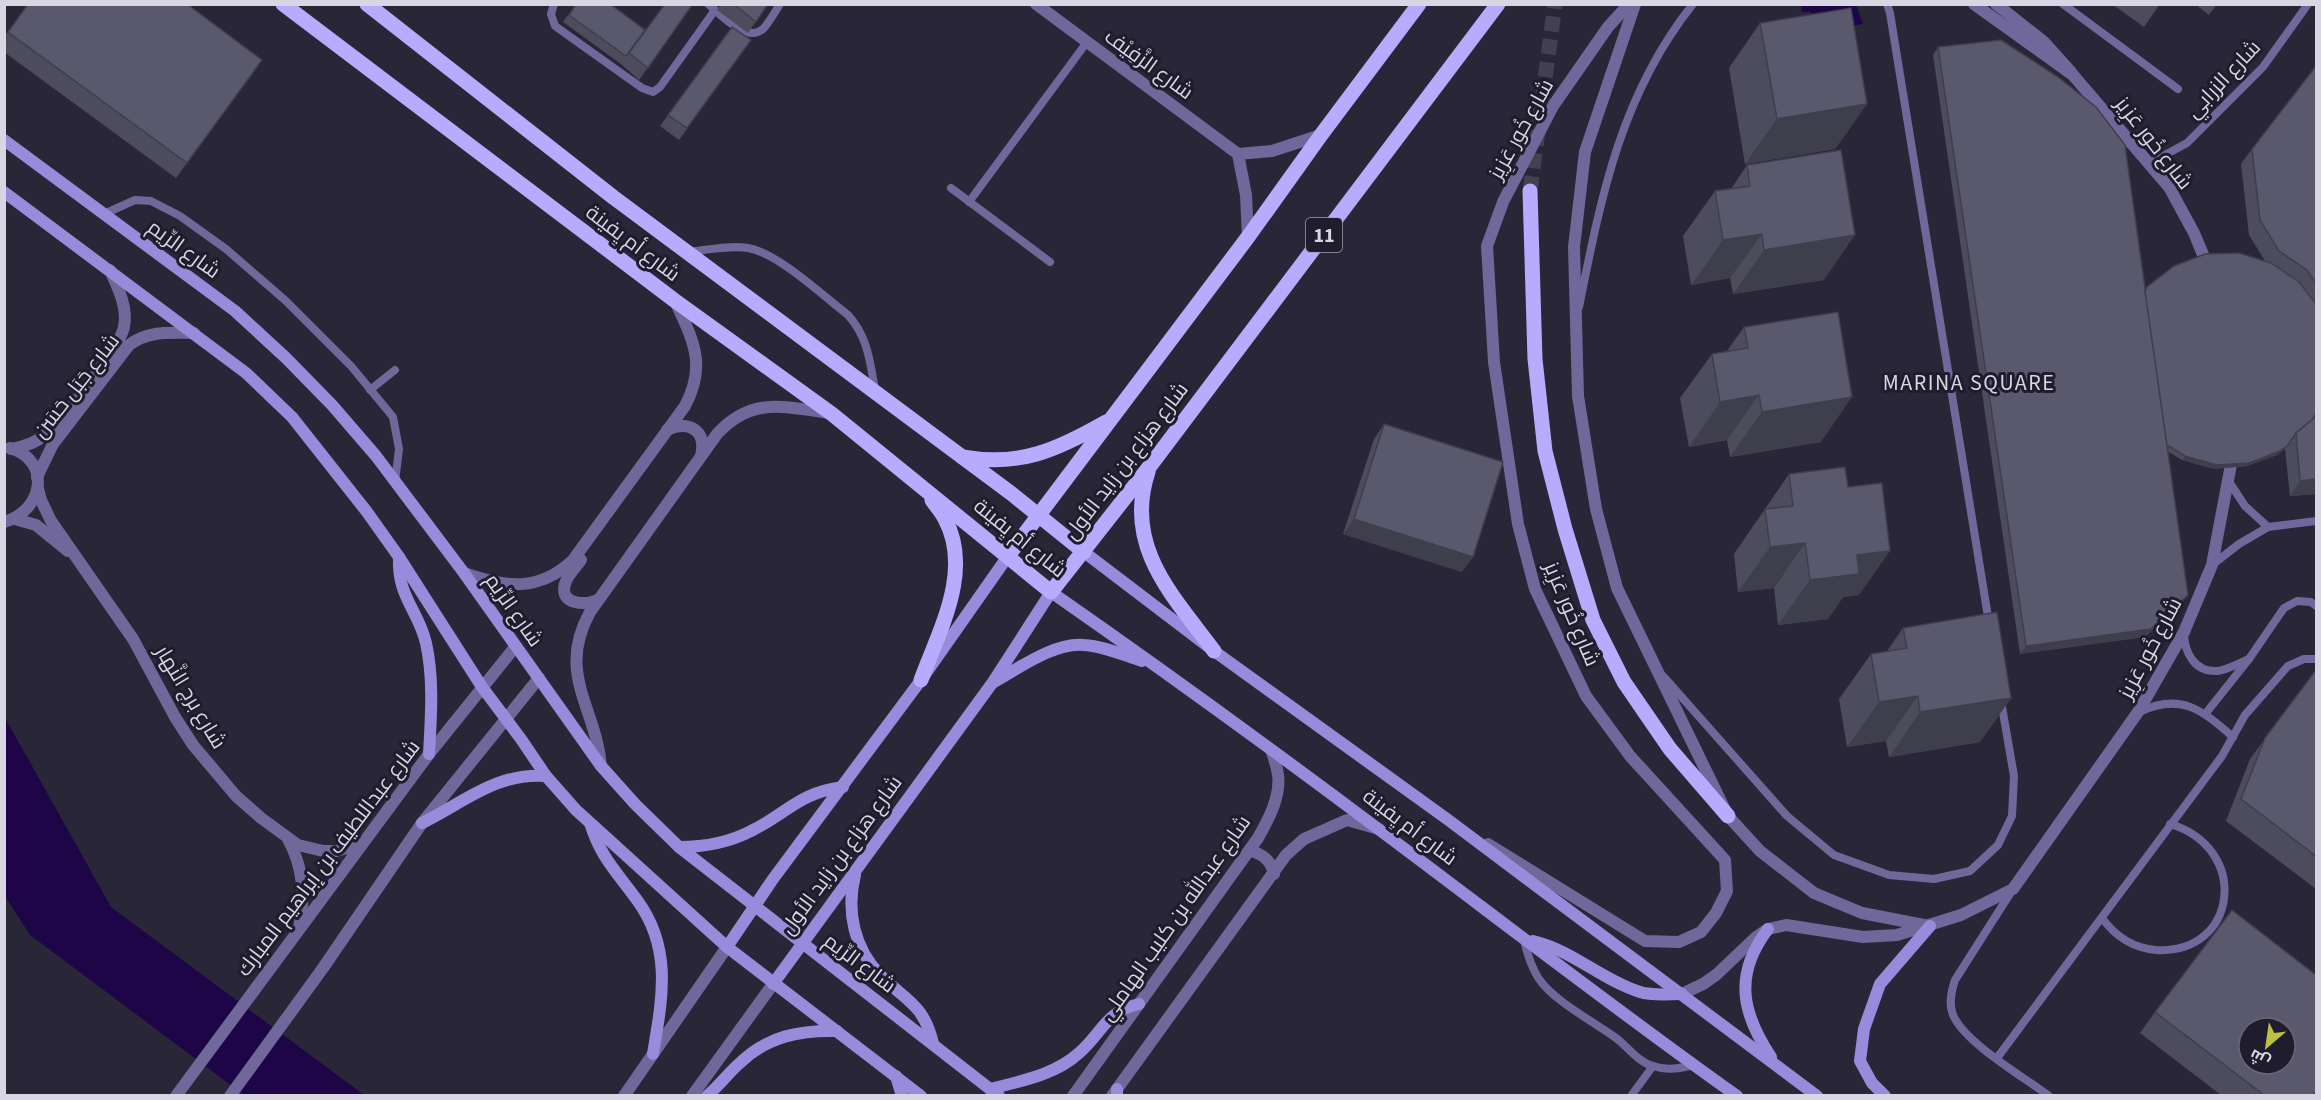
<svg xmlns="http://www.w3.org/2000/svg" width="2321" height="1100" font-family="'Source Sans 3',Cairo,sans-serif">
<rect width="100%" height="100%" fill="#292637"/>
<!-- water -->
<g fill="#1e0548">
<polygon points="1801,5 1856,5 1863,24 1826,30 1822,19 1810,12 1802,12"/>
<polygon points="4,716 111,907 364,1095 244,1095 30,935 5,896"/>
</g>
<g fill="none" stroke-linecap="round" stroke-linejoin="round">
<!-- primary-tunnel -->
<polyline stroke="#434051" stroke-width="15" stroke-dasharray="15 8" stroke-linecap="butt" points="1530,191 1555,4"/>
<!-- service -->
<g stroke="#70689a" stroke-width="8">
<polyline points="554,4 551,14 555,26 642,88 653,92 660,87 715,10"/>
<path d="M708,4C720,14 748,45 764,28C770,21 775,12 780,4"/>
<polyline points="1887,4 1890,13 1989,623"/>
<polyline points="2063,4 2178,89"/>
<polyline points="2150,163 2187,143 2263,67 2308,4"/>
<polyline points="951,188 1050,262"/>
<polyline points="969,202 1087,42"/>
<polyline points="104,214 135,200 151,201 180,216 226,249 286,301 351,366 393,417 399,449 395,482"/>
<path d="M688,252C707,250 729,245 748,248C778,253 823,296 848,315C868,337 870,362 875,390"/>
<path d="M1579,307C1601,197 1621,94 1693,4"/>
<polyline points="370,390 395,370"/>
<polyline points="2228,480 2245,506 2268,527"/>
<polyline points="2212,565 2239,544 2268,527 2316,521"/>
<path d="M2184,632C2184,652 2194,672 2217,671C2227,670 2239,663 2249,659"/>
<polyline points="1663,676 1787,816 1834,855 1889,875 1934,879 1970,871 1998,845 2012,816 2014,776 2001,701"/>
<path d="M2139,712C2181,692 2202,710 2233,737"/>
<polyline points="2206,713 2249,659 2284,608 2297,601 2311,602 2316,606"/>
<path d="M2013,889L1955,980C1951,992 1948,1005 1954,1017C1967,1044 2024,1077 2049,1096"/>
<path d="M2102,918C2115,936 2133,948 2156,950C2238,955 2251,848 2170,824"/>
<path d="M1524,940C1527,953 1531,967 1539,979C1555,1002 1593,1021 1616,1038C1628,1047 1638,1062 1653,1066C1667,1071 1681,1068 1695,1065"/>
<polyline points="1997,1058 2222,756 2245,715 2288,666 2304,659 2316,659"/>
<polyline points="1631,1096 1653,1066"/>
</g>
<!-- minor -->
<g stroke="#70689a" stroke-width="12">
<polyline points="1036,4 1238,154 1272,151 1321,135"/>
<polyline points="1996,4 2044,42 2071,72"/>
<polyline points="1238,154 1246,195 1248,237"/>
<path d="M667,430C689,420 707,430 701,456"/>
<path d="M11,449C24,447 35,443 45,435C61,423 121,345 124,327C128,307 118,288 110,270"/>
<path d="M37,477L53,444L129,345C149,330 170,333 194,333"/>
<polyline points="38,489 41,500 51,521 133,639 175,717 193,745 236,796 261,818 298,845 323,851 336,851 362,844"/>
<polyline points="15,519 36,525 68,551"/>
<path d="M4,522C45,510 51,460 10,448"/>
<path d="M581,560C576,567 569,574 566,581C557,604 582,606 598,600"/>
<path d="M464,573C506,588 539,592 573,560L685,406C707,365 693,340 675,301"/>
<path d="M601,766C596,707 556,674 590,612L717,434C752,396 784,407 830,413"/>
<path d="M288,839C304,869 305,895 299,928"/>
<path d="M1250,850C1263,855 1271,860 1274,874"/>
<path d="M1073,1096L1258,838C1268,820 1281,797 1278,775C1277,767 1274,759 1272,752"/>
<polyline points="1112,1096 1286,855 1304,839 1347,820 1379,829"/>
</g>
<!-- tertiary -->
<g stroke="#70689a" stroke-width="12">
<polyline points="1635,4 1585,152 1574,247 1578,396 1596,509 1617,588 1728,816 1760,851 1814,893 1862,913 1929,926"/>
<polyline points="1974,4 2073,75 2169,187 2194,233 2209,269"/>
<polyline points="1488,844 1645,941 1679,942 1701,932 1716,913 1727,891 1725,860 1630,756 1586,696 1535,589 1518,524 1494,362 1487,246 1503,202 1553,106 1608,27 1629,4"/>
<polyline points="1682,994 1703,984 1716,975 1755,938 1768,929 1786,925 1863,937 1897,935 1961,915 2013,889 2138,712 2184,632 2212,565 2233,454"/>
<polyline points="176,1096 429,754 515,647"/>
<polyline points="230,1096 323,968 422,823 539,678"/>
<polyline points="624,1096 727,947"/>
<polyline points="692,1096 773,984"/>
</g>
<!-- secondary -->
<g stroke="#998bdb" stroke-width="12">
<polyline points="4,140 235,311 286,358 332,405 376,456 464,573 601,766 635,804 679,847 999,1096"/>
<polyline points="4,192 246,373 292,417 367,512 399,557 482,687 521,739 546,776 576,810 727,947 921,1096"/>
<polyline points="1084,552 1214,651 1447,819 1817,1096"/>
<path d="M399,557C397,597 418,609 426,643C434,679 431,717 429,754"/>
<path d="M994,682C1019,668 1055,642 1084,645C1103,646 1123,655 1142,661"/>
<path d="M422,823C463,803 497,772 546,776"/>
<path d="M590,823C601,858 616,871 637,900C673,949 662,999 653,1054"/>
<path d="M679,847C705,847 728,843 751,831C788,813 798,793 843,787"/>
<path d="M855,875C846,911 854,948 880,975C906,1001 923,1003 933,1043"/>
<path d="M1768,929C1734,974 1741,1012 1771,1057"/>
<path d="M1533,941C1572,950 1602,980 1640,992C1653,996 1668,994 1682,994"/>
<polyline points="727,947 773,879 921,680 1008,556"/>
<path d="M773,984L993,682L1051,592C1163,670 1273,750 1381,831C1500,920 1616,1010 1737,1096"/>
<polyline points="896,1076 902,1096"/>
<path d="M990,1089C1021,1081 1055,1075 1079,1053C1102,1033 1106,1011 1139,1004"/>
<path d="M707,1096C720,1085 729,1072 741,1062C768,1036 801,1030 837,1031"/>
<polyline points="1117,1096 1117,1089"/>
<polyline points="1885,1096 1872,1083 1860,1061 1864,1029 1880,984 1930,926"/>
</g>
<!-- primary -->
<g stroke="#b7abfd" stroke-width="15">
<polyline points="283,4 674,300 832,414 1051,592 1150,466 1498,4"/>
<polyline points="367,4 613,197 1012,494 1084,552"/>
<polyline points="1530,191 1535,359 1545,451 1565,529 1593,620 1624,682 1670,749 1728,816"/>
<path d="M962,457C1020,467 1057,450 1106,422"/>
<path d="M1148,472C1123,547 1174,597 1214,651"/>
<polyline points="1008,556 1248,237 1321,135 1419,4"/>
<path d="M921,680C939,631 973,571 945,519C942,512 936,506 932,500"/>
</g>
</g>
<!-- wall -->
<g fill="#4d4c5d">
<polygon points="28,4 252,75 176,178 4,52 4,37"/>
<polygon points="576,4 631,49 692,5 639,80 621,64 563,22"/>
<polygon points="721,4 768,4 748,33 717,10"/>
<polygon points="2112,4 2160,4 2144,27"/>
<polygon points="2195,4 2217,4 2209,15"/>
<polygon points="1760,23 1867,104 1835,149 1745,164 1729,68"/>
<polygon points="732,27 751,40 679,140 660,126"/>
<polygon points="1938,47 2145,291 2265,261 2249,235 2241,164 2252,149 2316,66 2316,494 2290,496 2285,449 2277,455 2247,466 2214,469 2182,460 2167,451 2188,595 2182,603 2145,637 2020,654 1933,55"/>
<polygon points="1747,165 1824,280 1733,294 1730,278 1691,285 1683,236 1715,191 1731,189"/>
<polygon points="1744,327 1821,442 1730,457 1727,440 1689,447 1680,398 1712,354 1727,351"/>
<polygon points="1384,424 1462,572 1343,534 1374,439"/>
<polygon points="1789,474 1859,595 1843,597 1828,619 1778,625 1774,588 1738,592 1734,554"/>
<polygon points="1903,628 2011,698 1980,742 1889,757 1886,741 1847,747 1839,699 1871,654 1887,651"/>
<polygon points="2316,670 2316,889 2226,821 2250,759"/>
<polygon points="2155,1012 2314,1095 2221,1095 2140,1033"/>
</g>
<!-- shaded-wall -->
<g fill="#3f3e4c">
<polygon points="1867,104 1835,149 1745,164 1777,119"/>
<polygon points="1762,234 1730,278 1691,285 1723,240"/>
<polygon points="1855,235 1824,280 1733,294 1764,250"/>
<polygon points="1759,395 1727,440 1689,447 1720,402"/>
<polygon points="1852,397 1821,442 1730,457 1762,412"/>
<polygon points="2288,445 2285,449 2277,455 2247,466 2214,469 2182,460 2185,456"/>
<polygon points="2316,479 2316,494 2290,496 2300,481"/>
<polygon points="1354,519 1473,557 1462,572 1343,534"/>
<polygon points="1805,543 1774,588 1738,592 1770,547"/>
<polygon points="1890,551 1859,595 1843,597 1828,619 1778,625 1810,580 1857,555"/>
<polygon points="2188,595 2182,603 2145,637 2020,654 2026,646"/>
<polygon points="1918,696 1886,741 1847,747 1879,702"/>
<polygon points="2011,698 1980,742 1889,757 1920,712"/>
</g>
<!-- building -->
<g fill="#5a586c" stroke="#3f3e4c" stroke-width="1.5" fill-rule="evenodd">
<polygon points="28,4 187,4 262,60 187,163 8,32"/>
<polygon points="576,4 610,4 645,30 626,56 569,15"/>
<polygon points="665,4 692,5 648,68 629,53"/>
<polygon points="734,4 768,4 756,22"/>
<polygon points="1851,8 1867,104 1777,119 1760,23"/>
<polygon points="732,27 751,40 687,128 668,115"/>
<polygon points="2001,40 2058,77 2096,107 2125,145 2188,595 2151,629 2026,646 1938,47"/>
<polygon points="2316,66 2316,283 2307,270 2279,251 2260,220 2252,149"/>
<polygon points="1841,150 1855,235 1764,250 1762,234 1723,240 1715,191 1750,186 1747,165"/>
<polygon points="2239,253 2271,263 2299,282 2316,304 2316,414 2312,420 2296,433 2288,445 2280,451 2249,463 2217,465 2185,456 2167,445 2145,291 2147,287 2174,266 2205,254"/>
<polygon points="1838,312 1852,397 1762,412 1759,395 1720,402 1712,354 1748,348 1744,327"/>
<polygon points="2316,414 2316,479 2300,481 2296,433 2313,419"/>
<polygon points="1384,424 1503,462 1473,557 1354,519"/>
<polygon points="1845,467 1848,487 1882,483 1890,551 1857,555 1859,574 1810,580 1805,543 1770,547 1765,509 1793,506 1789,474"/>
<polygon points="1997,612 2011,698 1920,712 1918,696 1879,702 1871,654 1907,648 1903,628"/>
<polygon points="2316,670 2316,856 2241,799 2265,738"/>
<path d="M2232,910L2316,975V1091L2313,1095H2264L2155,1012ZM2249,1028H2285V1064H2249Z"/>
</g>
<g text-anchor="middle" stroke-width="6" stroke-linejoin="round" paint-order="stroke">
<!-- shield labels -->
<rect fill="#1f1d2d" stroke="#a09eac" stroke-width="1.5" x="1306" y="218" width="36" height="34" rx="4.5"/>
<g font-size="20" font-weight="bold" fill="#d7d6e2">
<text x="1324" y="242">11</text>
</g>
<!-- street labels -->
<g font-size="21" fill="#d7d6e2" stroke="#1f1d2d">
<text transform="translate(1149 64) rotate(36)" y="7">شارع الزَّفِيْف</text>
<text transform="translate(2223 79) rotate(-47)" y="7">شارع الزرابي</text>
<text transform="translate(1521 129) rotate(-61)" y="7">شارع خُور عَزِيز</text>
<text transform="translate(2154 143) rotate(52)" y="7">شارع خُور عَزِيز</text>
<text transform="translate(633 243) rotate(37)" y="7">شارع أم يِفينة</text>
<text transform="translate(184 249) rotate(36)" y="7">شارع الرِّيم</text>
<text transform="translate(76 386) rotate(-52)" y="7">شارع جَبَل حَسَن</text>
<text transform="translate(1126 461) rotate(-53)" y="7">شارع هزاع بن زايد الأول</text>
<text transform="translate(1020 538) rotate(39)" y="7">شارع أم يِفينة</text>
<text transform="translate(514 610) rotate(55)" y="7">شارع الرِّيم</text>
<text transform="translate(1572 614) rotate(67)" y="7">شارع خُور عَزِيز</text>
<text transform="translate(2150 648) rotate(-62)" y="7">شارع خُور عَزِيز</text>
<text transform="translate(191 697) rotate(59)" y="7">شارع برج النَّهار</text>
<text transform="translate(1410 827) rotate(37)" y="7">شارع أم يِفينة</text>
<text transform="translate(841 855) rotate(-54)" y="7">شارع هزاع بن زايد الأول</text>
<text transform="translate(328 858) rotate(-53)" y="7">شارع عبداللطيف بن إبراهيم المبارك</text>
<text transform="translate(1175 918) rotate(-55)" y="7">شارع عبدالله بن كليب الهاملي</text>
<text transform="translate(860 963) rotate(37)" y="7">شارع الرِّيم</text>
</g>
<!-- neighbourhood labels -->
<g font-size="22" letter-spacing="1.5" fill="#d7d6e2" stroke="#1f1d2d">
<text x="1969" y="390">MARINA SQUARE</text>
</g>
</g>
<!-- border -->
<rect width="2321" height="1100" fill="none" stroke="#d7d6e2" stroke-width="12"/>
<!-- north arrow -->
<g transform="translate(2267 1046) rotate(209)"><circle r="28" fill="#1f1d2d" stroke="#696775" stroke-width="1.5"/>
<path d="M0-4.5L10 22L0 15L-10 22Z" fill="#bdbf43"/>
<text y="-9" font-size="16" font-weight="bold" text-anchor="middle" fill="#d7d6e2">ش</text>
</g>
</svg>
